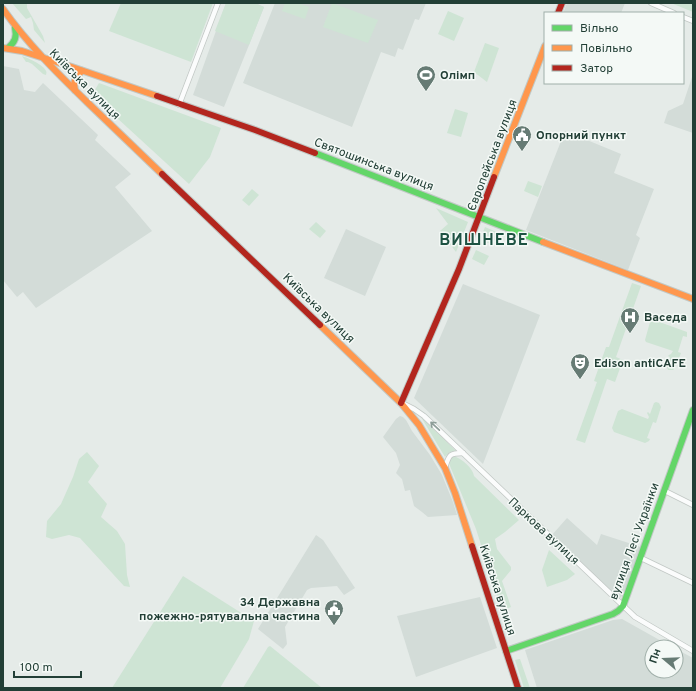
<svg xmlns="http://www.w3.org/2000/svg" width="696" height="691" font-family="Overpass,sans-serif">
<rect width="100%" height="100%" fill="#e5ebe8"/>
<!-- built -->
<g fill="#d3dcd8">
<polygon points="226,3 255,3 264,7 249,45 224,107 193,95"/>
<polygon points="275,3 426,3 419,20 415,19 403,50 398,48 395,57 381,52 352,127 243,83"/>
<polygon points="567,3 625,3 621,13 563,13"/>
<polygon points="3,66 19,69 24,90 35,92 43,83 98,135 95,140 131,174 115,187 152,231 36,308 23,292 17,297 3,280"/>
<polygon points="693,74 693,133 664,123 668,111 683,104"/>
<polygon points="565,131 621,154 614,173 654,189 636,235 640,238 628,270 526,230"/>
<polygon points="346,229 386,247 365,296 324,278"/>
<polygon points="463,284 540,315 483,464 414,398"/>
<polygon points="400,416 403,417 406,420 412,431 430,455 442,475 453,502 457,515 428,517 422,512 414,506 410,490 405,491 402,479 396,473 400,465 396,453 383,437 396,419"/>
<polygon points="567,518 597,545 601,534 641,547 623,595 620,598 618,597 614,594 552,535"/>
<polygon points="316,535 323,540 355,588 344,595 337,586 311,588 307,590 285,627 287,644 283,649 258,629"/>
<polygon points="480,597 497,648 416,677 397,616"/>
<polygon points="622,619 672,647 652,647 652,671 676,671 676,649 693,658 693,688 537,688 525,650 613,620"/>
</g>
<!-- green -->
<g fill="#cee4d4">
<polygon points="12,3 27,3 27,8 43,36 45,43 34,30 33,23 31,17 26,19"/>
<polygon points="121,3 213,3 191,62 109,31"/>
<polygon points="226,3 255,3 264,7 249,45 215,31"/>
<polygon points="285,3 297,3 309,7 305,19 282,11"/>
<polygon points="332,3 378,20 368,43 323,27"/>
<polygon points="671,3 693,3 693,12"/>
<polygon points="448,11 464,18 454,41 438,34"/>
<polygon points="485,43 499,48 487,82 474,72"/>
<path d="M22,56C28,58 44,65 46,71C47,72 46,74 46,75L43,74L32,64L28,62H26Z"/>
<polygon points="99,83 221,128 210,157 189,184 92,95"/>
<polygon points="455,109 468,113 461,137 447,133"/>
<polygon points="528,181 542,186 538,197 524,191"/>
<polygon points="252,189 259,195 249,206 242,200"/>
<polygon points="436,208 468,222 456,252 440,231 448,224"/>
<polygon points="316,222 326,231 320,238 309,229"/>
<polygon points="485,227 506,236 477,247"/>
<polygon points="476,250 489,256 484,265 472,259"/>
<polygon points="632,283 641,286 616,357 623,360 615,382 607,379 585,443 576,440 597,382 594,381 606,347 609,347"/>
<polygon points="654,320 687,332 687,337 683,336 678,352 681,353 675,368 673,370 668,370 667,367 670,357 668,356 669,355 671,354 673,351 646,342 645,340 650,322"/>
<polygon points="656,402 659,403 661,407 656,423 653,422 647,438 650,439 649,441 645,443 614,432 612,428 618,411 622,409 648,419 649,417 647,413 648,412 650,414 654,403"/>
<path d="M421,417L456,451C451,451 448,453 445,457Z"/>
<polygon points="87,452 99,466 88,482 107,504 101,517 117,531 125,544 127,575 130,587 124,586 80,538 69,535 52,539 46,537 47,521 61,504 73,477 79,459"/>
<path d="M454,456C462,459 473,468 474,476L519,520L505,532L495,539L497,549L511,567V570L502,581L511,607L503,610L500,605L476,529L450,466L449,460L451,457Z"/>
<polygon points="549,550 575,574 567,580 547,587 542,570"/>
<polygon points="183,576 254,621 249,639 220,688 112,688"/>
<polygon points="270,646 322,688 243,688 268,647"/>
<polygon points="519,659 520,659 530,688 524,688 515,660"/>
</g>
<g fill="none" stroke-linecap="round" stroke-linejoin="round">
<defs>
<g id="street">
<polyline points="651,3 674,13"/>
<polyline points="683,17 693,21"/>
<polyline points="179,105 218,3"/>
<polyline points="402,403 414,409 424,416 635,617 693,651"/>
<path d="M445,468C449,455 449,453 463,453"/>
<polyline points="665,491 693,505"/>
<polyline points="641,558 693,583"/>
</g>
<g id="fast">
<path d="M8,48C15,42 17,37 15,28"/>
<path d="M315,153C391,183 467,213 543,242"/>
<polyline points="506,651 613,614 618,611 623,606 693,410"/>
</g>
<g id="slow">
<path d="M3,9C27,43 57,73 87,102C112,126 137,150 162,174"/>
<polyline points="3,48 22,51 72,67 157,96"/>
<path d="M75,90C73,82 75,76 82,71"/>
<polyline points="494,177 545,46"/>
<polyline points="543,242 693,299"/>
<polyline points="320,325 401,403 419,425 445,468 455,493 472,546"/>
</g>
<g id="jam">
<polyline points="558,13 562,3"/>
<polyline points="157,96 255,130 315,153"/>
<polyline points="162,174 320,325"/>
<polyline points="401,403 459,269 494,177"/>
<polyline points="472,546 518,688"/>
</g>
</defs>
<!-- street casing -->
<use href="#street" stroke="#c2c8c5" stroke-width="6"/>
<!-- fast casing -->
<use href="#fast" stroke="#c1c8c5" stroke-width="8"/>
<!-- slow casing -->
<use href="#slow" stroke="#c1c8c5" stroke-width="8"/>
<!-- jam casing -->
<use href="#jam" stroke="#c1c8c5" stroke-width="8"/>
<!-- street -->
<use href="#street" stroke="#fbfcfc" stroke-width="4.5"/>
<!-- fast -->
<use href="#fast" stroke="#63d668" stroke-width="6"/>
<!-- slow -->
<use href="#slow" stroke="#ff974d" stroke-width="6"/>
<!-- jam -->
<use href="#jam" stroke="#b3261e" stroke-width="6"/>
</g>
<!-- one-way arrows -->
<defs><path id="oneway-shaft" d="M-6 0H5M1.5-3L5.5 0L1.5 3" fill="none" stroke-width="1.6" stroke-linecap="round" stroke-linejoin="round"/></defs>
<use stroke="#8e9e99" href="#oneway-shaft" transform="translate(435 426) rotate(-137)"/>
<!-- icons -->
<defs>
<symbol id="stadium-pin" viewBox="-11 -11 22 30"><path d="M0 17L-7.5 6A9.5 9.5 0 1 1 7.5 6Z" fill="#667b74" stroke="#f4f9f6"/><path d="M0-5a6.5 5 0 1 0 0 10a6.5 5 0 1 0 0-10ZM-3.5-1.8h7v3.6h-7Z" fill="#fff"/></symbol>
<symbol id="civic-pin" viewBox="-11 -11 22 30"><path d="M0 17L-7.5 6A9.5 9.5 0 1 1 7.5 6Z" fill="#667b74" stroke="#f4f9f6"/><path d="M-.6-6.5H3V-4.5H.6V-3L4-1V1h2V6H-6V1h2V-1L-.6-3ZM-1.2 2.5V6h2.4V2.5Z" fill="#fff"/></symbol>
<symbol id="hospital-pin" viewBox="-11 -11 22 30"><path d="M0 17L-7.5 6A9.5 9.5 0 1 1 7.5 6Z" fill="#667b74" stroke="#f4f9f6"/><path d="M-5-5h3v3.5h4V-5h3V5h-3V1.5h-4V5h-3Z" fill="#fff"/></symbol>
<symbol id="theatre-pin" viewBox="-11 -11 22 30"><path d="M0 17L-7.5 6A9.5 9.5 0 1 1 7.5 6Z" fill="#667b74" stroke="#f4f9f6"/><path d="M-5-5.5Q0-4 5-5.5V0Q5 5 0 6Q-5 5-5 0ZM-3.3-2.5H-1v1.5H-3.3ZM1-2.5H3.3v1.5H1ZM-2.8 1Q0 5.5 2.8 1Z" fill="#fff"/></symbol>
</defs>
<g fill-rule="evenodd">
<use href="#stadium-pin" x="415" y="64" width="22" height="30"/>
<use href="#civic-pin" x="511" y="124" width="22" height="30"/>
<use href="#hospital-pin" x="619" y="306" width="22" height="30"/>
<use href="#theatre-pin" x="569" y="352" width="22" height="30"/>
<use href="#civic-pin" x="323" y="598" width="22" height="30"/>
</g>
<g text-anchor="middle" stroke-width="3" stroke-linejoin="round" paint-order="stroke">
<!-- poi labels -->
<g font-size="12" font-weight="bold" fill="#223f36" stroke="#f4f9f6" text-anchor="start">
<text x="440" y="79">Олімп</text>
<text x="536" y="139">Опорний пункт</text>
<text x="644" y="321">Васеда</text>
<text x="594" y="367">Edison antiCAFE</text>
<text x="320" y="606" text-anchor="end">34 Державна<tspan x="320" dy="14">пожежно-рятувальна частина</tspan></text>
</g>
<!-- street labels -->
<g font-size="12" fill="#223f36" stroke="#f4f9f6">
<text transform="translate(85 84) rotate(45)" y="4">Київська вулиця</text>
<text transform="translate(492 155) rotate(-69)" y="4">Європейська вулиця</text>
<text transform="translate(374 164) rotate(21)" y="4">Святошинська вулиця</text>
<text transform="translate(319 308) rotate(44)" y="4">Київська вулиця</text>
<text transform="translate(544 531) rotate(43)" y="4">Паркова вулиця</text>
<text transform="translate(634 541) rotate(-70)" y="4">вулиця Лесі Українки</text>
<text transform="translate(498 590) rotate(72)" y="4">Київська вулиця</text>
</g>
<!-- district labels -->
<g font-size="16" font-weight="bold" letter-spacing="1" fill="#1d5242" stroke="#f4f9f6">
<text x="484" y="245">ВИШНЕВЕ</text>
</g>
</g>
<!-- border -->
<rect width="696" height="691" fill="none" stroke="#223f36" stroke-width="8"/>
<!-- legend -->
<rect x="544" y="12" width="140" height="72" fill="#f4f9f6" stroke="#a0afa9"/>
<rect x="552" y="25" width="20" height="6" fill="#63d668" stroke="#a0afa9"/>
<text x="580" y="32" font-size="12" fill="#223f36">Вільно</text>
<rect x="552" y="45" width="20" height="6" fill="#ff974d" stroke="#a0afa9"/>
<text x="580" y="52" font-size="12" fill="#223f36">Повільно</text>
<rect x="552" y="65" width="20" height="6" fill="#b3261e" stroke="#a0afa9"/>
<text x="580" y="72" font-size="12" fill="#223f36">Затор</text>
<!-- north arrow -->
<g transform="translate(664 659) rotate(289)"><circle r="19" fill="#f4f9f6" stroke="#a0afa9"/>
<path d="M0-3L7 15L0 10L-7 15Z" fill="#667b74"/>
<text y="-6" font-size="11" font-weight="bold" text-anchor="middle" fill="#223f36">Пн</text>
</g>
<!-- scale -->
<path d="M14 671v6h67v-6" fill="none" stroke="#223f36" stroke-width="2"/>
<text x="20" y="671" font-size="12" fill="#223f36" stroke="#f4f9f6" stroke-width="3" paint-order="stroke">100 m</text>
</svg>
